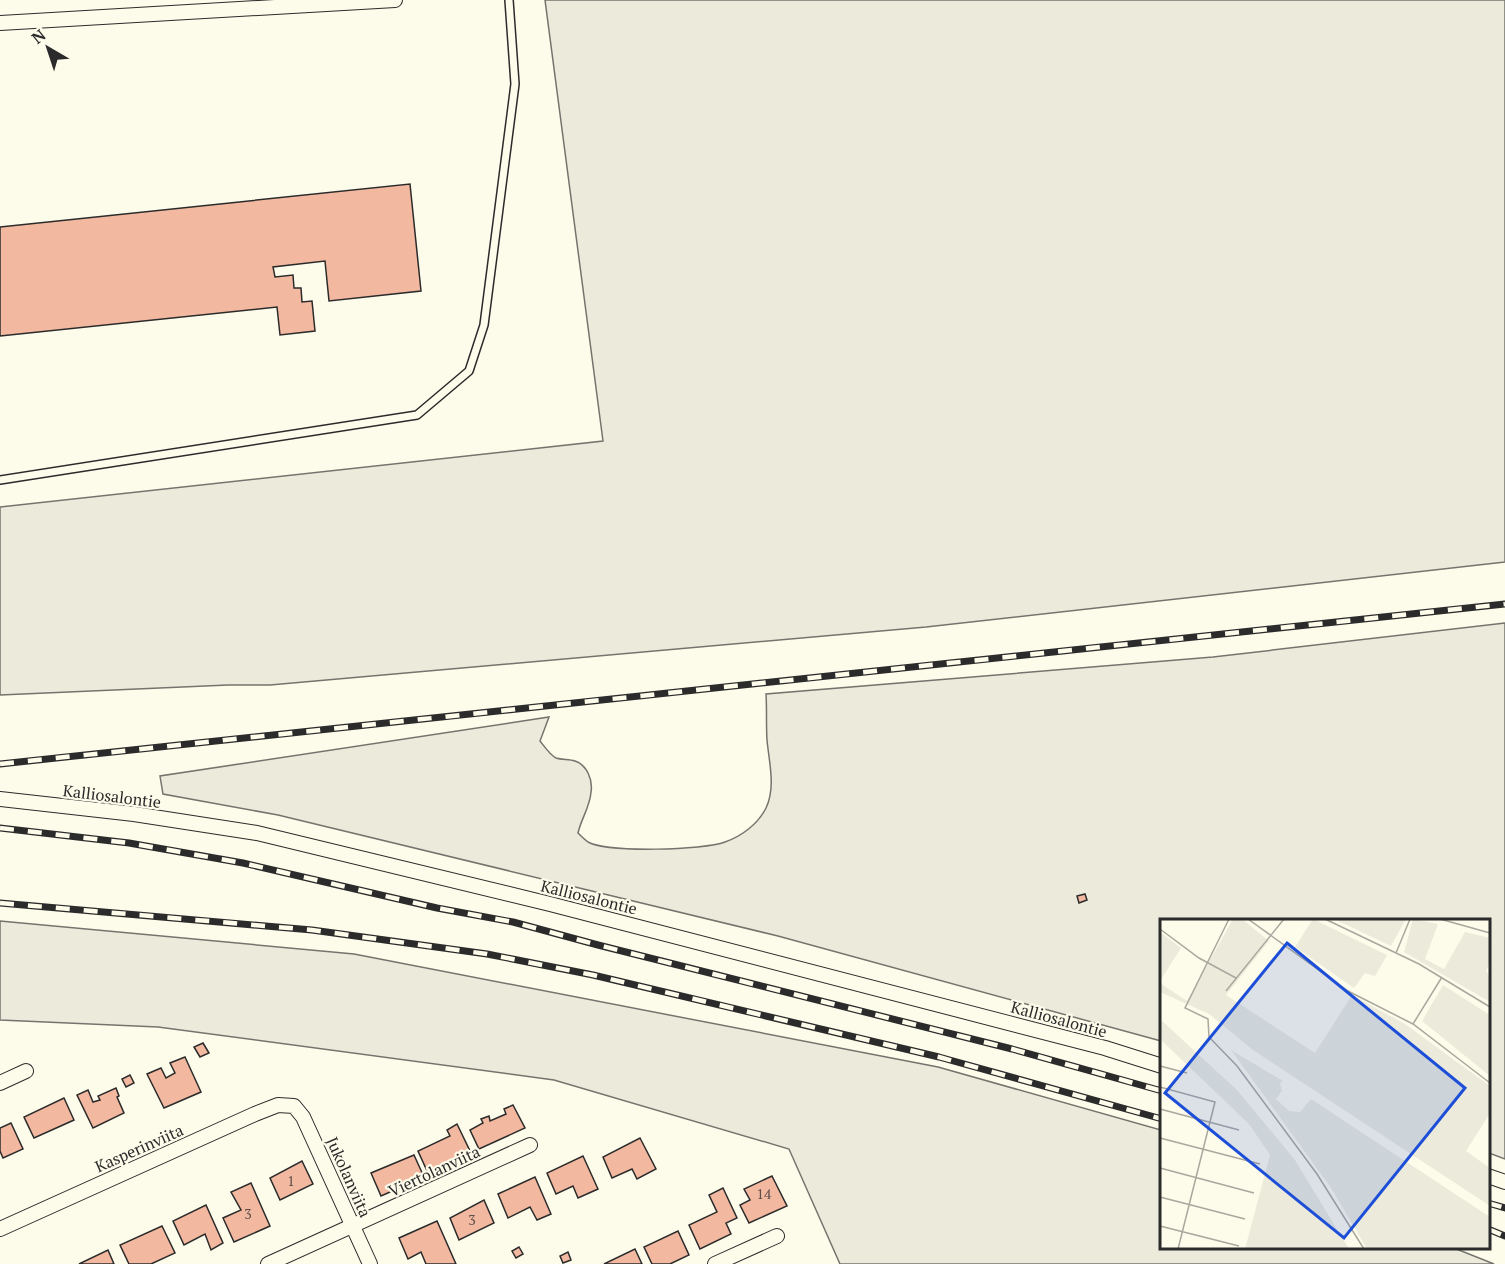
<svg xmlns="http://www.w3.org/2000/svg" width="1505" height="1264" font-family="'PT Serif',serif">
<rect width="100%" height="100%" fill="#fdfbea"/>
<!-- green -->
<g fill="#ecebdb" stroke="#74746e" stroke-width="1.5">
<polygon points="545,0 1505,0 1505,562 926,627 270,685 228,685 0,695 0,507 603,441"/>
<path d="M1505,623V1159L1489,1153L1488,920H1162L1161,1041L778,936L278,815L163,794L160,776L549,717L540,741C544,746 550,755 556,758C562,760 569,759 575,761C587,765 593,780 591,792C590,807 581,819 578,833C581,836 585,840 588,842C608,853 704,850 725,842C742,836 758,824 766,808C776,787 769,762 767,740C766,725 767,709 766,694L1213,657Z"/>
<polygon points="0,921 354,954 938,1067 1161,1130 1162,1248 1454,1248 1494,1264 840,1264 789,1149 554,1080 158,1027 0,1020"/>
</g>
<!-- building -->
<g fill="#f2b8a0" stroke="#2b2b2b" stroke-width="1.5">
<polygon points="410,184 421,291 329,301 325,261 273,267 275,277 293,275 294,288 301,288 302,302 312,301 315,331 280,335 277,307 0,336 0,227"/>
<polygon points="1085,894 1087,900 1079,903 1077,896"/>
<polygon points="203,1043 209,1053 200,1057 194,1047"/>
<polygon points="185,1057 201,1092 164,1108 147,1074 161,1068 166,1078 175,1073 170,1063"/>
<polygon points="130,1075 134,1083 126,1087 122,1079"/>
<polygon points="116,1088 119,1096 117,1097 124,1113 93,1128 77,1095 88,1090 93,1102 100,1100 98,1096"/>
<polygon points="64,1098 74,1120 34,1138 24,1117"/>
<polygon points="513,1105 525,1128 479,1149 470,1130 483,1123 481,1119 489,1116 490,1121 506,1114 504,1109"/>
<polygon points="11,1123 23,1149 3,1158 0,1151 0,1128"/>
<polygon points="457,1124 471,1153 428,1173 418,1151 450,1136 447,1130"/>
<polygon points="640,1138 656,1169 637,1179 632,1169 612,1178 603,1157"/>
<polygon points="414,1155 424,1177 381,1196 371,1173"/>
<polygon points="583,1156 598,1189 578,1198 573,1186 556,1194 547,1173"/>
<polygon points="302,1161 313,1184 280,1200 270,1178"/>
<polygon points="772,1176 787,1206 749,1223 740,1205 750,1200 744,1189"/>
<polygon points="535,1177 551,1214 537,1220 530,1207 508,1218 498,1194"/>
<polygon points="251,1183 270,1226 234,1242 223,1218 241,1210 231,1192"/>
<polygon points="723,1188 737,1218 726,1223 731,1234 700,1249 689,1225 717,1212 709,1195"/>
<polygon points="484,1200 494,1223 459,1240 450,1218"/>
<polygon points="206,1205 223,1243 211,1250 205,1234 184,1245 173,1221"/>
<polygon points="437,1221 456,1264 426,1264 421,1252 408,1259 399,1238"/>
<polygon points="162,1226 175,1253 151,1264 129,1264 120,1245"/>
<polygon points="678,1231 689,1255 670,1264 652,1264 644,1247"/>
<polygon points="519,1247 523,1254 516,1258 512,1251"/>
<polygon points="635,1249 642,1264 604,1264"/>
<polygon points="108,1250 114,1264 79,1264"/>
<polygon points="568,1252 571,1260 563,1263 560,1256"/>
</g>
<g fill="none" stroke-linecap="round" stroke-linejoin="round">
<defs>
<polyline id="service" points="0,480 417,415 469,371 484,325 515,84 509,0"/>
<g id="minor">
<polyline points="0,23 395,0"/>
<polyline points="0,799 134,814 257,833 550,904 1105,1048 1162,1066"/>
<polyline points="0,1083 26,1071"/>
<polyline points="1488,1176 1505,1182"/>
<polyline points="0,1229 255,1114 278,1105 294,1106 303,1117 370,1264"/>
<polyline points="268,1264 530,1145"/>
<polyline points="715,1264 777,1236"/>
</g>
</defs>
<!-- service casing -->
<use href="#service" stroke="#2b2b2b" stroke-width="10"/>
<!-- minor casing -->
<use href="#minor" stroke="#2b2b2b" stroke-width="16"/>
<!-- service -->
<use href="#service" stroke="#fdfbea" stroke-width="7"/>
<!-- minor -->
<use href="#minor" stroke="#fdfbea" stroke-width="14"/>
<defs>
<g id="rail">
<polyline points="0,764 1505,604"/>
<polyline points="0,828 129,843 243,863 437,908 513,922 598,945 1012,1049 1162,1091"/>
<polyline points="0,903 312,930 487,954 593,975 939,1057 1162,1119"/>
<polyline points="1488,1203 1505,1208"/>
<polyline points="1488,1229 1505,1236"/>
</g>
</defs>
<!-- rail casing -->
<use href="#rail" stroke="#2b2b2b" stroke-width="7"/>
<!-- rail -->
<use href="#rail" stroke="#fdfbea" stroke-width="4.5" stroke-dasharray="14" stroke-linecap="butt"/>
</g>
<g text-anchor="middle" stroke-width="4.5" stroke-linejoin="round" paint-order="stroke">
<!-- number labels -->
<g font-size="14" fill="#5d4e48">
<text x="291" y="1186">1</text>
<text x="764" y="1199">14</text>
<text x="248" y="1219">3</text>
<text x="472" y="1225">3</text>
</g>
<!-- street labels -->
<g font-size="16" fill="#2b2b2b" stroke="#fdfbea">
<text transform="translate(112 796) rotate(7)" y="6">Kalliosalontie</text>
<text transform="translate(589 897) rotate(14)" y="6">Kalliosalontie</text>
<text transform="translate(1059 1019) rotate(15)" y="6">Kalliosalontie</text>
<text transform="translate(139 1148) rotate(-24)" y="6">Kasperinviita</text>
<text transform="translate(434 1171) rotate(-25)" y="6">Viertolanviita</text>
<text transform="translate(349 1177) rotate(66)" y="6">Jukolanviita</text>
</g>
</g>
<!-- overview -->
<g transform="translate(1160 919)">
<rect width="330" height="330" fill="#fdfbea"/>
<path d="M73,0H82L109,22L66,76L155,134L192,76L245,105L330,167V194L306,232L330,249V287L93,131L49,95L0,73V64L27,82ZM153,0L227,36L215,57L205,54L194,69L135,28ZM174,0H246L231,27ZM253,0L278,5L265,40L284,50L305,13L330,19V43L326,52L330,58V83L244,33ZM0,13L21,29L0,62ZM283,66L330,96V157L262,102ZM0,100L77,171L135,241L189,330H85L110,236L89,205L0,120ZM71,131L123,162L120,164L122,172L116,180L129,192L140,193L151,180L330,298V330H207L171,269Z" fill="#ecebdb"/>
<path fill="none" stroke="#a9a89e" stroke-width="1.5" d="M69,0L25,89L48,100L49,118L77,147L157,255L204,330M88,0L188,72L253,105L330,164M165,0L259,45L330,88M280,0L330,14M0,10L39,39L76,59M236,34L250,0M66,72L124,0M253,105L282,58M0,147L27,154M0,168L55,183L18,330M0,190L79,211M0,219L100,245M0,249L94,274M0,278L85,300M0,307L79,327"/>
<path fill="#1d4ed8" fill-opacity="0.15" stroke="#1d4ed8" stroke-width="3" d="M127,24L305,169L184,319L5,174Z"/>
<rect width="330" height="330" fill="none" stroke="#2b2b2b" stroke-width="3"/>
</g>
<!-- north arrow -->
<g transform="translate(48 48) rotate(321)" stroke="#fdfbea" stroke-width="4.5" paint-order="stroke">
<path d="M0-4.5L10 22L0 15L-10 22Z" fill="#2b2b2b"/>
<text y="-9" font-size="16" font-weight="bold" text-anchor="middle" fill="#2b2b2b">N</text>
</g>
</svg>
